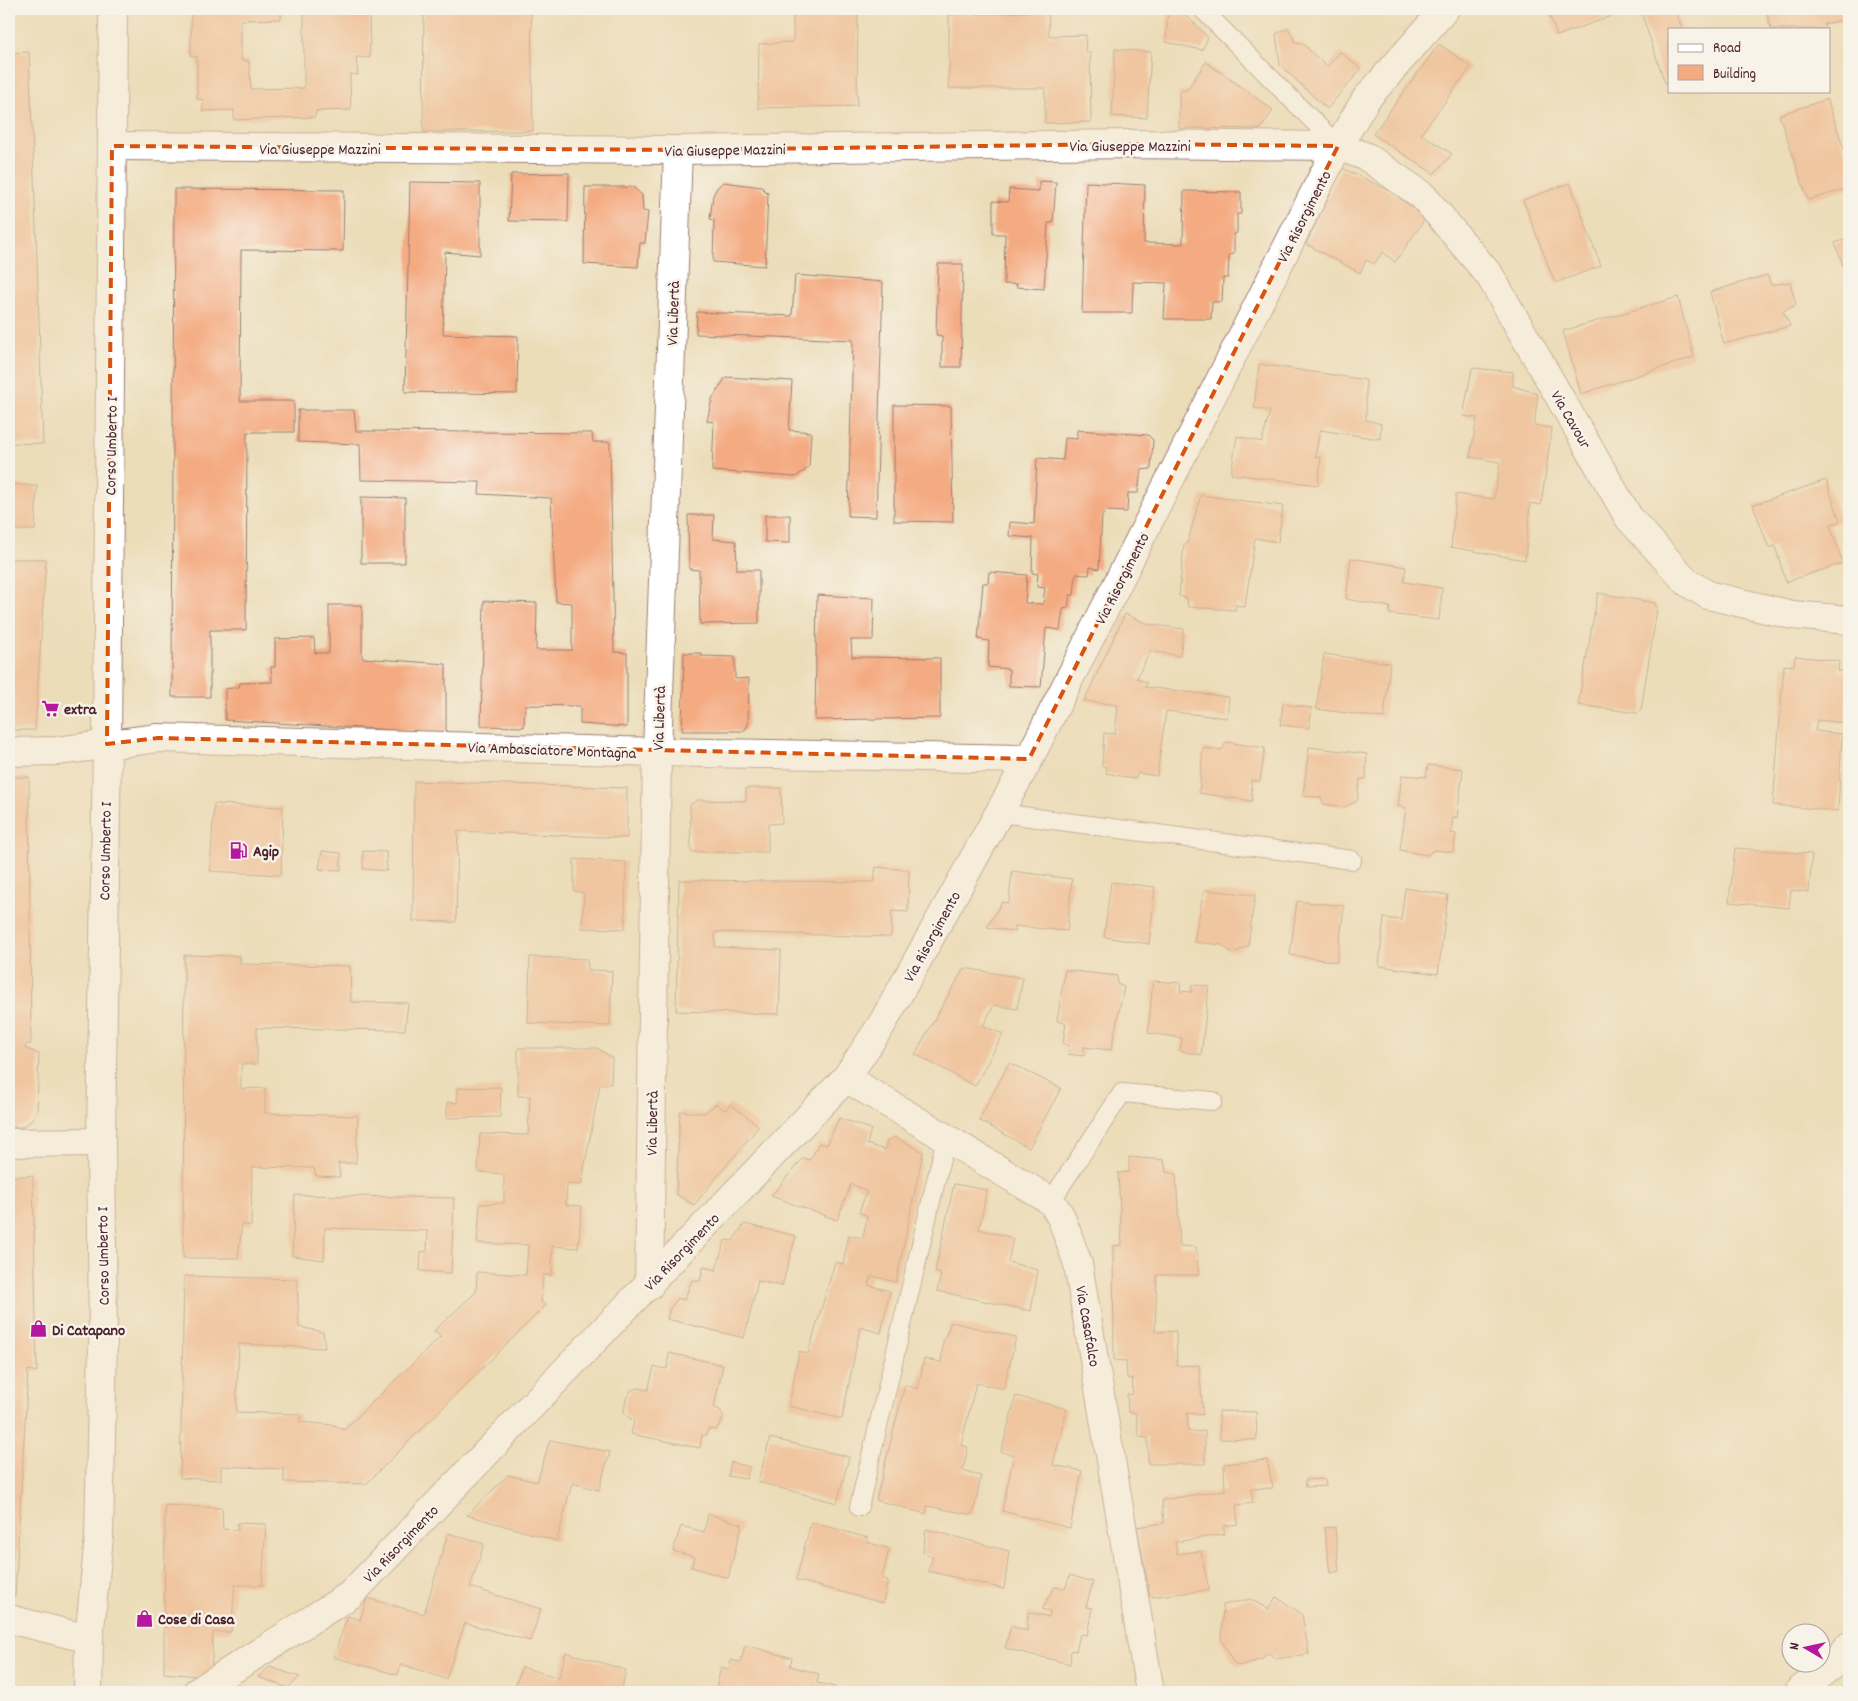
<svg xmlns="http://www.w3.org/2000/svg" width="1858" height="1701" font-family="Dekko,sans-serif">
<rect width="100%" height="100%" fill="#f7f3e8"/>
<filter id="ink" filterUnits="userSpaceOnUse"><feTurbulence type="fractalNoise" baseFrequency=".02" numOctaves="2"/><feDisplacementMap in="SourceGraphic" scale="10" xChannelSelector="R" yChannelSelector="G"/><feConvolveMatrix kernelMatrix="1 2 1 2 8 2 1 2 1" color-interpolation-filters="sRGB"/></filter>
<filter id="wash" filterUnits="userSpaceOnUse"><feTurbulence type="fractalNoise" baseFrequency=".0096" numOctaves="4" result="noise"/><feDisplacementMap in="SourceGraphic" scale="20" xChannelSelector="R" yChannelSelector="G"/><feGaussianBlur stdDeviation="1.12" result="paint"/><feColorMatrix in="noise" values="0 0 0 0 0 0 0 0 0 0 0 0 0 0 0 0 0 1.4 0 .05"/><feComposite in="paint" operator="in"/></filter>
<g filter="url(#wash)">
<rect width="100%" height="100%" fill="#ecddb9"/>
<g id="blocks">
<!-- building -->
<g fill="#f4ab82">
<polygon points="191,9 281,9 281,19 241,20 241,60 249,61 251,89 304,88 304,9 369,9 370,58 356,57 358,75 350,74 351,110 316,111 315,117 234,120 234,110 202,111 204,100 197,99 197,57 191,56"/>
<polygon points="424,9 531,9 533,131 423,132"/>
<polygon points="793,9 858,9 857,106 758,108 759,44 793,42"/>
<polygon points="1168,9 1178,9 1195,24 1208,38 1202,50 1166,42"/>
<polygon points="1547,9 1612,9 1614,15 1557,36"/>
<polygon points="1640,9 1675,9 1682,29 1669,29 1669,82 1665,83"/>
<polygon points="1766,9 1849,9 1849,13 1841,15 1842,20 1824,24 1826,29 1771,29"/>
<polygon points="1048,11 1049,36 1086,35 1085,52 1090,53 1091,122 1045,123 1045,88 949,88 949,15"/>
<polygon points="1288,28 1295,42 1302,43 1327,67 1340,52 1361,69 1327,109 1280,65 1276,34"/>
<polygon points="1439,44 1471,67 1421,134 1452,154 1434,174 1373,134"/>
<polygon points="1115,49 1151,52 1147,118 1112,116"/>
<polygon points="29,52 36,228 43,444 9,443 9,53"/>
<polygon points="1206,62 1273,110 1261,129 1179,128 1179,91 1187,90"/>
<polygon points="1827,99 1849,164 1849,188 1808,200 1779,115"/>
<polygon points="1342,168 1394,193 1425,219 1395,262 1383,252 1374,264 1366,260 1360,273 1306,244"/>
<polygon points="569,173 568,222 509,221 511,174"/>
<polygon points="1039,181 1056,182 1053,223 1048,223 1044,289 1016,287 1017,284 1004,284 1005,234 993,234 993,201 1008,202 1009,189 1039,191"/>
<polygon points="410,182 480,183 480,255 445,252 443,334 518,336 517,394 405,392"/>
<polygon points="723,182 762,187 765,192 768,193 765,266 713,262 714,220 710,219 713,195 717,188"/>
<polygon points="1086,182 1145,185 1144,243 1183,244 1184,191 1241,192 1241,214 1237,214 1237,233 1234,234 1234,254 1229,255 1228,278 1223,278 1222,302 1212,302 1211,319 1164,319 1166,283 1133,282 1132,313 1082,313"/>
<polygon points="1570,183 1601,266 1555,283 1523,200"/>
<polygon points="585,187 633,187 642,195 643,211 648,212 645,243 640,243 638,267 584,264"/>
<polygon points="174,189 344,190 343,251 241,250 240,401 294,401 294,432 247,432 246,630 210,630 210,697 172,697"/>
<polygon points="1849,238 1849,282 1835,243"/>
<polygon points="938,264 963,264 961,367 942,367 942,336 936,335"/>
<polygon points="795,275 883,282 876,517 848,516 853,340 696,334 697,312 792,316"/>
<polygon points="1767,275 1771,285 1790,282 1796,305 1783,311 1790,326 1724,344 1710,292"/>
<polygon points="1678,297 1694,357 1581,394 1563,331"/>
<polygon points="1259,364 1366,380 1366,420 1381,424 1380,439 1320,430 1315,457 1321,458 1318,485 1231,474 1237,436 1262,442 1270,411 1254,408"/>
<polygon points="1472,368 1513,372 1513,386 1538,394 1534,425 1552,428 1541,505 1530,503 1525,560 1451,547 1456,494 1494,499 1500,462 1470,457 1477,418 1463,416"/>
<polygon points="726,377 792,381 789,430 811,432 809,467 796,477 712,471 714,422 707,421 712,399"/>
<polygon points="894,405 951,406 953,522 894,521"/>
<polygon points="298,410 354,410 356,431 592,433 593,442 610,442 614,652 627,653 627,727 580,724 580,706 525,705 524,727 481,726 484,601 537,603 536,650 572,650 572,603 556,602 551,498 479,494 480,482 361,480 360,444 298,442"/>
<polygon points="1077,430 1148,435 1153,440 1151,469 1141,470 1138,493 1128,493 1127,512 1106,511 1102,516 1099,569 1090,567 1089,575 1076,574 1074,595 1070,595 1068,608 1063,609 1060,630 1046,628 1041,687 1009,686 1009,669 988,667 989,641 978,639 983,583 988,583 989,572 1027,575 1025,603 1043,604 1045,588 1037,587 1038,574 1032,573 1033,538 1009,536 1010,522 1034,524 1037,458 1063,460 1065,438 1077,439"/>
<polygon points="1826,480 1840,521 1830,525 1843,563 1786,582 1775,546 1769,548 1753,505"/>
<polygon points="9,484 37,486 35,530 9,530"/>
<polygon points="1201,495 1283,506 1278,542 1255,538 1245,607 1236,605 1235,610 1188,607 1187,598 1179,596 1184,544 1187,544"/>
<polygon points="361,497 405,498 405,563 361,563"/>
<polygon points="688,515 714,515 713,539 736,541 737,570 759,570 759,623 700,624 699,570 689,569"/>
<polygon points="765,515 790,515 790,543 765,542"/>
<polygon points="1351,558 1406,567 1404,582 1442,588 1439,620 1389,614 1390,607 1346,599"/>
<polygon points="9,559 46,559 35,730 9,730"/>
<polygon points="1598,593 1655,603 1657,609 1641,710 1638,713 1578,705"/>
<polygon points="817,595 874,598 873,640 851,640 852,657 940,658 940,718 815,720"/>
<polygon points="329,605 362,605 362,658 446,664 446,733 225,720 225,689 239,687 240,683 272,682 271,667 275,667 275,639 314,638 315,653 329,653"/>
<polygon points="1125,614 1148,624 1184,629 1180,656 1150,651 1137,678 1147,683 1145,687 1229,697 1227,718 1166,711 1157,776 1138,773 1135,779 1106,773 1107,767 1102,766 1104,733 1115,734 1118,705 1084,701"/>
<polygon points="684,653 702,653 701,656 735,657 735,679 749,678 748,725 744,731 682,731"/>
<polygon points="1324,654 1390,663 1384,718 1316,709"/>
<polygon points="1795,656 1839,661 1838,671 1849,672 1845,723 1817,720 1815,731 1842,734 1838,811 1773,805 1784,665 1794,666"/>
<polygon points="1283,704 1312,708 1309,728 1280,725"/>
<polygon points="1226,742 1265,748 1260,781 1251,780 1252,801 1199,793 1203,748 1222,750"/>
<polygon points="1309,747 1367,754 1366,779 1360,779 1357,801 1345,807 1323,804 1321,797 1303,796"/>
<polygon points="1428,765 1463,769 1457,818 1453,817 1451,833 1456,834 1453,852 1434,850 1427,855 1400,850 1406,808 1398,806 1402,775 1426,777"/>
<polygon points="9,777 29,777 31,1044 26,1044 25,1048 39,1054 37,1110 31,1121 22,1127 9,1127"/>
<polygon points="414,781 627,788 627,838 458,831 456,922 413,921"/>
<polygon points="746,788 781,788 782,823 768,824 768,852 691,852 690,805 697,800 746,801"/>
<polygon points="214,804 283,807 281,875 210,871"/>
<polygon points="1735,848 1812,854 1809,892 1791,890 1789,908 1729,902"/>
<polygon points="322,851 341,853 341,870 319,869"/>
<polygon points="363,851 386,852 387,871 363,869"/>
<polygon points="574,859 626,862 625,929 582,928 584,893 574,891"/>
<polygon points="876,867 909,870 908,912 892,911 891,937 715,932 715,947 781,950 779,1014 676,1011 679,880 874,882"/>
<polygon points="1012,871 1072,879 1067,931 1014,926 1016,932 987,927 1002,902 1009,903"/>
<polygon points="1111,882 1155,887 1149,944 1104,937"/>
<polygon points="1405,888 1448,895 1438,974 1379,966 1384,918 1401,920"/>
<polygon points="1204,890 1255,895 1248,946 1236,952 1229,951 1222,945 1194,942"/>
<polygon points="1297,901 1344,906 1337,962 1290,955"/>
<polygon points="184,955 240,956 240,964 350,966 351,1002 408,1003 405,1030 257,1028 257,1064 241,1064 241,1089 265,1088 265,1113 358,1116 356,1163 338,1163 340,1177 316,1176 314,1168 252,1167 251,1226 242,1224 238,1258 183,1258"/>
<polygon points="530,957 587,959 588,970 612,971 610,1026 528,1023"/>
<polygon points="964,968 1023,978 1017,1009 994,1005 983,1026 1003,1034 975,1086 915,1054"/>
<polygon points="1065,970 1117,976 1117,984 1124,987 1111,1050 1084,1047 1084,1056 1068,1054 1070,1046 1063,1044 1066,1023 1057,1021"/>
<polygon points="1153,981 1181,983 1180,991 1192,992 1192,985 1209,986 1201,1055 1180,1051 1182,1038 1148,1033"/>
<polygon points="518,1048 597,1048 612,1058 611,1084 600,1084 581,1185 567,1184 566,1205 582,1206 578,1248 552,1246 552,1275 543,1275 541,1302 546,1305 366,1484 284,1482 284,1469 221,1466 221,1480 180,1478 184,1276 297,1279 299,1327 323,1332 325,1348 239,1344 236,1412 300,1414 300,1422 334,1425 344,1430 441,1336 434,1331 476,1292 477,1272 526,1275 528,1245 477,1243 480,1204 504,1203 504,1174 478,1172 480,1134 528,1135 530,1096 518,1096"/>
<polygon points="1009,1063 1061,1088 1029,1148 979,1120"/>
<polygon points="501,1087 500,1117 447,1118 447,1102 457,1103 458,1088"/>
<polygon points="716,1104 725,1110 730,1104 759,1126 694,1205 676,1194 680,1111 704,1113"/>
<polygon points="839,1118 871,1129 867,1144 885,1150 887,1141 895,1137 923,1152 896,1282 872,1276 868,1285 890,1291 881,1333 860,1327 842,1419 789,1406 799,1351 808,1354 835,1262 843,1264 849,1235 863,1238 867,1216 859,1212 867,1191 851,1184 837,1220 771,1196 803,1158 810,1160 819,1143 827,1145"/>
<polygon points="1129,1157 1164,1160 1166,1172 1176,1174 1180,1246 1196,1247 1199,1275 1157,1275 1155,1332 1176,1331 1177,1366 1199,1365 1203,1415 1187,1413 1188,1432 1205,1431 1205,1464 1148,1464 1148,1438 1139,1437 1136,1413 1128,1412 1127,1394 1132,1395 1133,1379 1127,1378 1126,1361 1114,1360 1113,1246 1122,1245 1118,1173 1129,1172"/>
<polygon points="9,1176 33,1176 37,1372 28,1370 15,1596 9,1595"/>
<polygon points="954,1184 987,1190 979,1229 1013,1238 1008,1262 1038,1270 1031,1311 937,1291 941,1274 935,1272"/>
<polygon points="295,1195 454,1198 451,1273 420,1271 421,1252 427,1251 428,1231 325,1228 324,1260 292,1256"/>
<polygon points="744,1224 796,1236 782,1286 758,1281 744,1338 667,1319 670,1308 678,1298 684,1300 692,1280 700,1281 703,1267 716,1270 725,1240 733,1241"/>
<polygon points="951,1322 1016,1337 1004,1389 976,1383 961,1445 968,1447 963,1470 981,1476 973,1515 927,1506 926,1514 876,1500 905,1385 918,1389 924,1359 941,1362 943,1342"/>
<polygon points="669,1353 723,1365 714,1407 720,1410 723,1415 723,1419 716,1430 708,1429 706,1436 702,1435 700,1448 631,1434 634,1421 627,1416 624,1412 626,1399 631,1390 639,1388 648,1390 654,1367 667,1369"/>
<polygon points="1016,1396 1067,1409 1053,1465 1082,1471 1070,1528 1002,1511 1014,1455 1001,1452"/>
<polygon points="1219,1411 1256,1412 1257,1440 1220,1439"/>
<polygon points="770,1438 849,1457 837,1503 758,1482"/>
<polygon points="550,1440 610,1452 599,1490 572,1483 557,1541 467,1515 508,1475 537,1482"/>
<polygon points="1267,1460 1273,1488 1251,1489 1253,1503 1236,1505 1238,1524 1223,1526 1225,1534 1175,1542 1177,1554 1201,1551 1209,1590 1150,1597 1137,1527 1164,1523 1162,1500 1225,1490 1224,1464"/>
<polygon points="731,1462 750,1467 746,1479 728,1476"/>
<polygon points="1325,1479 1326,1486 1306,1487 1305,1480"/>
<polygon points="165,1505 222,1508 223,1529 238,1530 237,1523 266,1524 262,1585 235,1585 231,1632 213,1632 211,1677 164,1673"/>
<polygon points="708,1514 742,1524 728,1578 691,1567 695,1557 673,1551 681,1526 704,1532"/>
<polygon points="811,1522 868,1538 867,1542 889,1549 882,1579 888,1580 883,1603 796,1580"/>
<polygon points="1335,1527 1339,1571 1330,1573 1324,1528"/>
<polygon points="926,1529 1009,1551 1004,1589 928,1571 933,1556 923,1553"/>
<polygon points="448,1533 484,1544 470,1587 541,1609 530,1641 465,1623 446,1679 401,1664 398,1675 333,1657 348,1616 360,1620 367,1598 424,1614"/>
<polygon points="1070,1575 1093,1582 1086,1607 1092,1608 1087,1635 1080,1634 1076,1651 1071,1650 1070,1664 1005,1648 1011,1626 1027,1631 1028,1612 1049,1617 1050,1611 1042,1609 1054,1587 1065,1589"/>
<polygon points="1276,1597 1302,1614 1309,1654 1276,1659 1274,1656 1267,1653 1263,1659 1238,1666 1233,1662 1221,1640 1223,1605 1250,1599 1268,1609"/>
<polygon points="745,1645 792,1658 790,1666 819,1674 817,1683 835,1687 834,1692 715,1692 721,1667 729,1669 731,1660 741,1662"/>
<polygon points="566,1652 626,1670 621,1692 513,1692 522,1667 559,1678"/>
<polygon points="270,1667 300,1677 288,1688 258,1677"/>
<polygon points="685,1689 697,1691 697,1692 684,1692"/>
</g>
</g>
</g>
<g filter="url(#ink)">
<use href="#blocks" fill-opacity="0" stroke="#9b7e72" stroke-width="1"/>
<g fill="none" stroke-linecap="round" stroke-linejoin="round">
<defs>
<g id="service">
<polyline points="1202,9 1338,146"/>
<polyline points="1000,813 1352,860"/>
<polyline points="1051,1201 1122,1093 1213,1101"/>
<polyline points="859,1507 946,1138"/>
</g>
<g id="minor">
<polyline points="112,146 678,150 1131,144 1338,146 1367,157 1423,196 1490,276 1629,518 1687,582 1708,595 1792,615 1849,620"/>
<polyline points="9,752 57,751 158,738 657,752 1029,759"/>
<polyline points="846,1078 1051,1201 1061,1217 1078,1264 1150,1692"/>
<polyline points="9,1143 101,1142"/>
<polyline points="649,1286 657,752 678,150"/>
<polyline points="9,1619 89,1639"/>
<polyline points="197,1692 350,1595 846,1078 882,1024 1029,759 1338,146 1366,99 1445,9"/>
<polyline points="1798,1692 1832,1665 1849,1646"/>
</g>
<polyline id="tertiary" points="88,1692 89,1639 99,1537 103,1340 101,1142 107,744 113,9"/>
</defs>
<!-- service casing -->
<use href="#service" stroke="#9b7e72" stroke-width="20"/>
<!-- minor casing -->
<use href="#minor" stroke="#9b7e72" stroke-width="30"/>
<!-- tertiary casing -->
<use href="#tertiary" stroke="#9b7e72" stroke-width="30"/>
<!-- service -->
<use href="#service" stroke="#fff" stroke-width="18"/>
<!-- minor -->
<use href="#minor" stroke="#fff" stroke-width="28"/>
<!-- tertiary -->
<use href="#tertiary" stroke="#fff" stroke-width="28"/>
</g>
</g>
<!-- marked area -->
<path d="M0 0H1858V1701H0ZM1131,144L1338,146L1029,759L158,738L107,744L112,146L678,150Z" fill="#ecddb9" fill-opacity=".55" fill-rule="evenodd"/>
<path fill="none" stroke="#d8530f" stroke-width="4" stroke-dasharray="10 6" stroke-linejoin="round" d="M1131,144L1338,146L1029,759L158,738L107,744L112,146L678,150Z"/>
<!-- icons -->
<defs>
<symbol id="supermarket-bare" viewBox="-9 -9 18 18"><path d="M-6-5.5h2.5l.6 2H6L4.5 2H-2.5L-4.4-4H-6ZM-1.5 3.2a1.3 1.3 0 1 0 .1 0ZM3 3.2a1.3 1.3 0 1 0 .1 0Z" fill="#b5179e" stroke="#f7f3e8" stroke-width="2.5" paint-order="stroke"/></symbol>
<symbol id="fuel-bare" viewBox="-9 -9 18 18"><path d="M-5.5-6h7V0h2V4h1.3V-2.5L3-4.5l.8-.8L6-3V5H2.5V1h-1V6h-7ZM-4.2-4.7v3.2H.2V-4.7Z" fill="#b5179e" stroke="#f7f3e8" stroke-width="2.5" paint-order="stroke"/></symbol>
<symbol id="shop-bare" viewBox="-9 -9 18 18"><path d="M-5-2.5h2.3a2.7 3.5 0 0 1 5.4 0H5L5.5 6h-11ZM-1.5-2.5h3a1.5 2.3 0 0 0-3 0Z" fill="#b5179e" stroke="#f7f3e8" stroke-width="2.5" paint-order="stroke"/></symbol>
</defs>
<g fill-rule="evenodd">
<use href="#supermarket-bare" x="38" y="696" width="25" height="25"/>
<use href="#fuel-bare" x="226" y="838" width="25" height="25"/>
<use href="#shop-bare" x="26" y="1316" width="25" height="25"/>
<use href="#shop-bare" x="132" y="1606" width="25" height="25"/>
</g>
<g text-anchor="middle" stroke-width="5" stroke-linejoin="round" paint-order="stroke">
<!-- street labels -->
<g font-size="16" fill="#4a1f2b" stroke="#f7f3e8">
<text x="1130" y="151">Via Giuseppe Mazzini</text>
<text x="320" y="154">Via Giuseppe Mazzini</text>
<text transform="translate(725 149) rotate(-1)" y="6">Via Giuseppe Mazzini</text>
<text transform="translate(1303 216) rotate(-63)" y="6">Via Risorgimento</text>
<text transform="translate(672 313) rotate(-88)" y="6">Via Libertà</text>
<text transform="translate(1572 419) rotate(60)" y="6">Via Cavour</text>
<text transform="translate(110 446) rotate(-89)" y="6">Corso Umberto I</text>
<text transform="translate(1121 578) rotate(-63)" y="6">Via Risorgimento</text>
<text transform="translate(658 718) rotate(-88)" y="6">Via Libertà</text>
<text transform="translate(552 749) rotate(2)" y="6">Via Ambasciatore Montagna</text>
<text transform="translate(104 851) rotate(-89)" y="6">Corso Umberto I</text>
<text transform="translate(931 936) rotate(-61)" y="6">Via Risorgimento</text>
<text transform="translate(651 1123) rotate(-89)" y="6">Via Libertà</text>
<text transform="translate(681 1251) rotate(-46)" y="6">Via Risorgimento</text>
<text transform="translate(102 1256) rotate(-91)" y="6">Corso Umberto I</text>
<text transform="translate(1089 1326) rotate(80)" y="6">Via Casafalco</text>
<text transform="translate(400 1543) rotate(-46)" y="6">Via Risorgimento</text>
</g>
<!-- poi labels -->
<g font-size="16" font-weight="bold" fill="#4a1f2b" stroke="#f7f3e8" text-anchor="start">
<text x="64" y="714">extra</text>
<text x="253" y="856">Agip</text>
<text x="52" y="1335">Di Catapano</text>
<text x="158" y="1624">Cose di Casa</text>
</g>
</g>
<!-- margin -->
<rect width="1858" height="1701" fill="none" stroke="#f7f3e8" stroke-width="30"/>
<!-- legend -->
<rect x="1668" y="28" width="162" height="65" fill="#f7f3e8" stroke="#b29e9c"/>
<rect x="1678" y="44" width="25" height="8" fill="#ffffff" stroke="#b29e9c"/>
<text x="1713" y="52" font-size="15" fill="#4a1f2b">Road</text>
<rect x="1678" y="65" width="25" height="15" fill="#f4ab82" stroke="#b29e9c"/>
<text x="1713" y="78" font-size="15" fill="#4a1f2b">Building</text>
<!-- north arrow -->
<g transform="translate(1806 1648) rotate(279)"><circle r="24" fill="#f7f3e8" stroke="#b29e9c"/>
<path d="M0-4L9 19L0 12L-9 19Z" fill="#b5179e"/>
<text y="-8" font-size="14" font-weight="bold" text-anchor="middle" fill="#4a1f2b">N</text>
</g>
</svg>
